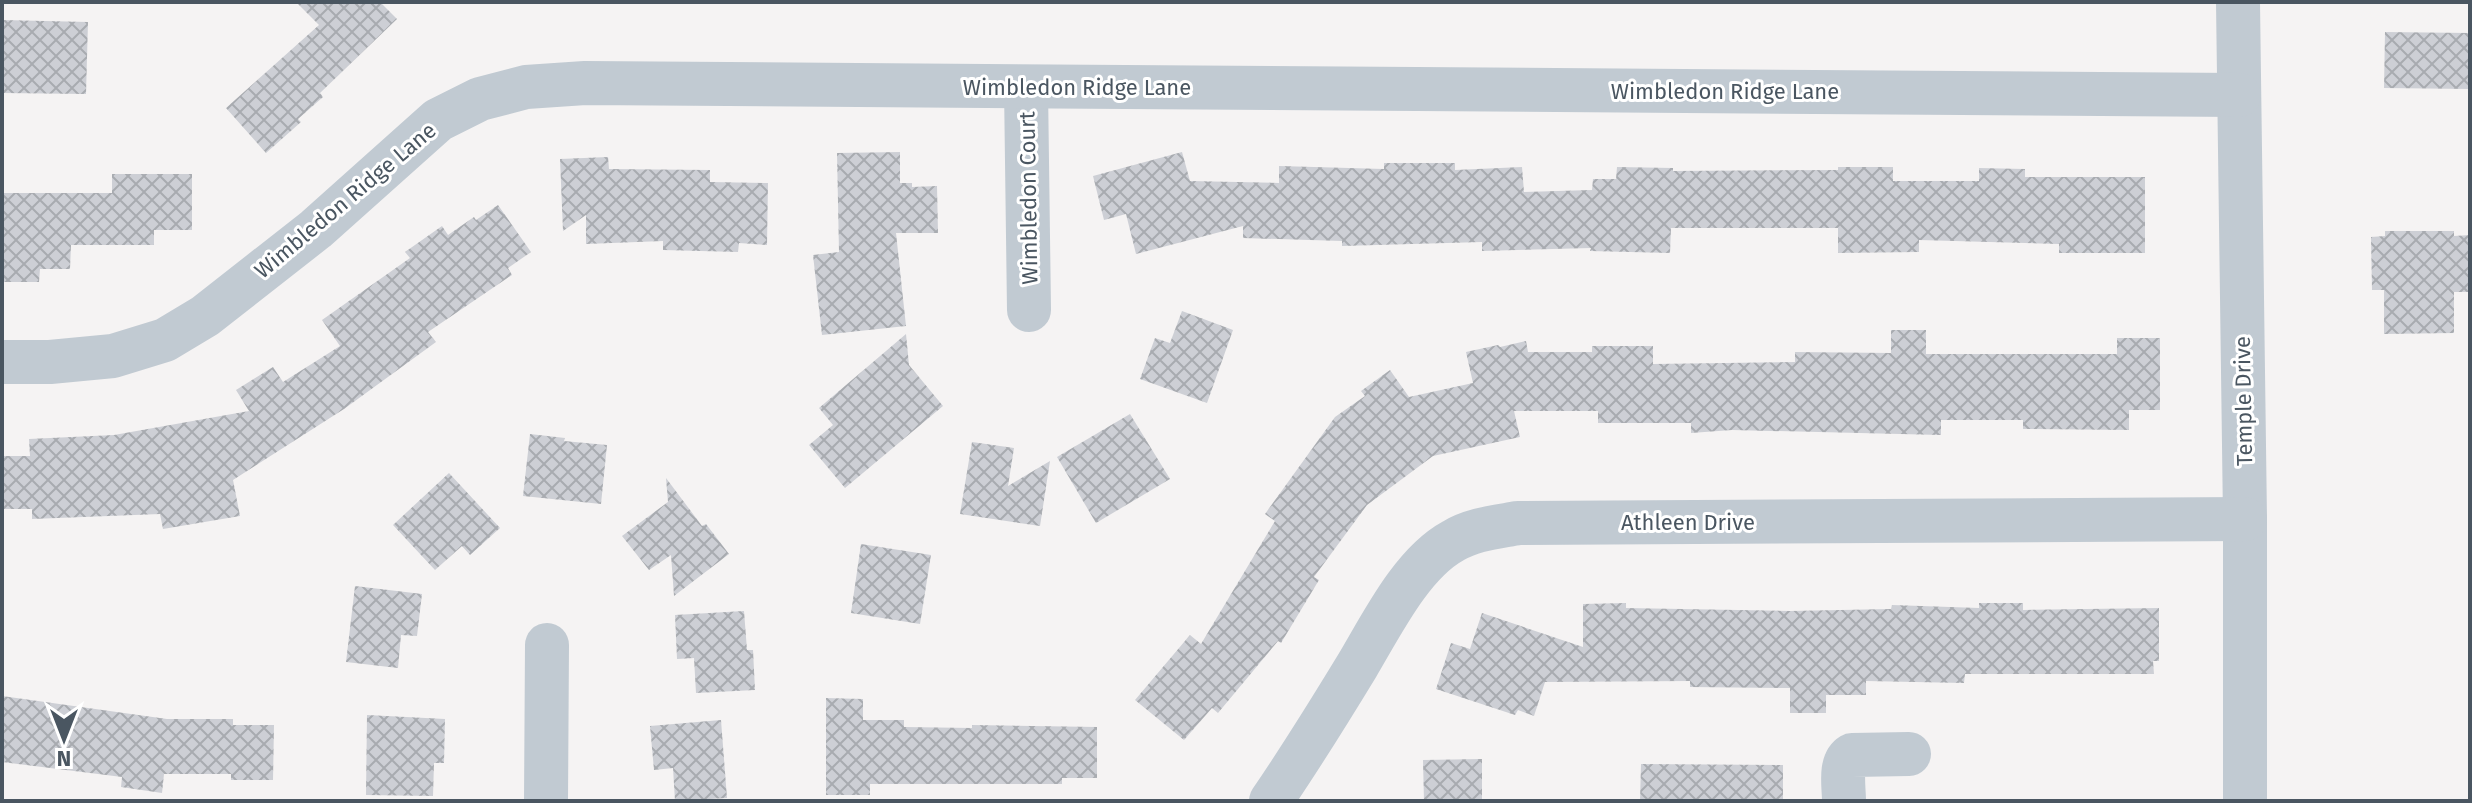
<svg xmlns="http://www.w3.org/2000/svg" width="2472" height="803" font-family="'Fira Sans',sans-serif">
<defs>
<pattern id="building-cross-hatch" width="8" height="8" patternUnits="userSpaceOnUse" patternTransform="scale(2)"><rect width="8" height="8" fill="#cdcfd5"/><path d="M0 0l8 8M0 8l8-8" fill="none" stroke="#a8abb0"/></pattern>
</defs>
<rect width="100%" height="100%" fill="#f5f3f3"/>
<!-- building -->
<g fill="url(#building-cross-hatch)">
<polygon points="296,2 380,2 397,19 320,93 323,97 298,119 301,122 266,153 226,108 319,25"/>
<polygon points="2,20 88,22 86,94 2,93"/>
<polygon points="2385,32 2470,33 2470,89 2384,88"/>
<polygon points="900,152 900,183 912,183 912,187 937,186 938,233 896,233 906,326 822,335 813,255 839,252 837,153"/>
<polygon points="1182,152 1190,181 1279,183 1279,166 1384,169 1384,163 1455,163 1455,170 1522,167 1524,192 1592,190 1593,179 1616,179 1617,167 1673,168 1673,171 1838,170 1838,167 1893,167 1893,181 1979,181 1979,168 2025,169 2025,177 2145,177 2145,253 2059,253 2059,244 1919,240 1919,252 1838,253 1838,228 1671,228 1670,253 1590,251 1591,248 1482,251 1482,242 1342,246 1342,241 1243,238 1243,226 1136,254 1126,214 1104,220 1093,176"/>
<polygon points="608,157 609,169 710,170 710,182 768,183 767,245 739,243 738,252 663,250 663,241 586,244 586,215 563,231 560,159"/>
<polygon points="112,174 192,174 192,230 154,230 154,245 71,245 70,269 40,269 39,282 2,282 3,193 112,193"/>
<polygon points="498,205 531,252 508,268 512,275 428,332 436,342 344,409 233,480 240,516 163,529 160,514 32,519 32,509 2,509 2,456 30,456 29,439 114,435 249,411 236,390 273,367 283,382 340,346 322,320 410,258 405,252 442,226 448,235 474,217 476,220"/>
<polygon points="2385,231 2454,231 2454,236 2470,235 2470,292 2454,292 2454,333 2384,334 2384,290 2372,290 2371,237 2385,236"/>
<polygon points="1182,311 1233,330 1207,403 1140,379 1155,338 1170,343"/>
<polygon points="1891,330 1926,330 1926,354 2117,354 2117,338 2160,338 2160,410 2129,410 2129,430 2023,429 2023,420 1941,420 1941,435 1732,430 1691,433 1691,423 1598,423 1598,411 1514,411 1520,437 1433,456 1367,505 1314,577 1319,580 1281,643 1278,641 1218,713 1212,708 1184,740 1135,700 1190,635 1201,644 1275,521 1265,514 1335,417 1365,396 1361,391 1390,370 1409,397 1473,383 1466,352 1498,345 1500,347 1526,341 1528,352 1592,352 1592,346 1653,346 1653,364 1795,362 1795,352 1891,353"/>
<polygon points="906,334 909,365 943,406 845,488 809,445 833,425 819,408"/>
<polygon points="1130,414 1170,479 1096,523 1057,457"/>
<polygon points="530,434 565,438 564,441 607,445 601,504 523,496"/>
<polygon points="972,442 1014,448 1008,486 1050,461 1040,526 960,514"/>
<polygon points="449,473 500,528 470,555 462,546 435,570 393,525"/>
<polygon points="666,478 702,526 706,524 729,554 674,596 671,555 649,570 622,536 668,502"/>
<polygon points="861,544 931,555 920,624 851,613"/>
<polygon points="355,586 422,594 417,636 401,635 398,668 346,662"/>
<polygon points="1626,603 1626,608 1790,611 1891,609 1892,605 1979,608 1979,603 2023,603 2023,610 2159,608 2159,661 2153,661 2154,674 1965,674 1964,683 1866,681 1866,695 1826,695 1826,713 1790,713 1790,688 1690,687 1690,681 1545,682 1534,716 1518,710 1515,715 1436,689 1451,643 1470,649 1482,613 1583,647 1583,604"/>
<polygon points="744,611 747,650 753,650 755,690 696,693 694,658 677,659 675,615"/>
<polygon points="2,696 167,719 233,719 233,725 274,725 273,780 231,780 231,774 164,774 162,793 121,787 122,777 2,762"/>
<polygon points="826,698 863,699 863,720 904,720 904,727 972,728 972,725 1097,727 1097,778 1062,778 1062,784 870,784 870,795 826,795"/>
<polygon points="367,715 445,719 444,763 434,763 433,796 366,795"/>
<polygon points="721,720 727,798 675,801 673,768 654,770 650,726"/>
<polygon points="1482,759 1482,801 1424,801 1423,760"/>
<polygon points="1641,764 1783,765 1783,801 1640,801"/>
</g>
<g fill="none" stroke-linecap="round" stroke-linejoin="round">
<!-- minor -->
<g stroke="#c1cad2" stroke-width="44">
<polyline points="2238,2 2245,519 2245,801"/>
<polyline points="1026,87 1029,310"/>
<polyline points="2,362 50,362 113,356 165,340 205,316 316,229 438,120 480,99 526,87 585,83 2239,95"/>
<polyline points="546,801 547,645"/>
<path d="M1271,801C1301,757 1329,712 1357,666C1381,626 1411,564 1453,541C1473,529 1496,527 1518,523L2245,519"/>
<path d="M1844,801C1844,786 1839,763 1852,755L1909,754"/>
</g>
</g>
<g text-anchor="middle" stroke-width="6" stroke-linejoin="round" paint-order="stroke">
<!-- street labels -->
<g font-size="22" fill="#4a5661" stroke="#fff">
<text x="1077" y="95">Wimbledon Ridge Lane</text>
<text x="1725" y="99">Wimbledon Ridge Lane</text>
<text transform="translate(1028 198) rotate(-91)" y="8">Wimbledon Court</text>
<text transform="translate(345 200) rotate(-40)" y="8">Wimbledon Ridge Lane</text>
<text transform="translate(2243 401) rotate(-91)" y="8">Temple Drive</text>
<text x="1688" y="530">Athleen Drive</text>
</g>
</g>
<!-- border -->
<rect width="2472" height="803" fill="none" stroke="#4a5661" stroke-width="8"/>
<!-- north arrow -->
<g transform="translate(64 739) rotate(180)" stroke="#ffffff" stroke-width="6" paint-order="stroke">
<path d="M0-6L14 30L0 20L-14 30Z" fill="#4a5661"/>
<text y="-12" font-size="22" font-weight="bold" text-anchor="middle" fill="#4a5661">N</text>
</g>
</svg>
